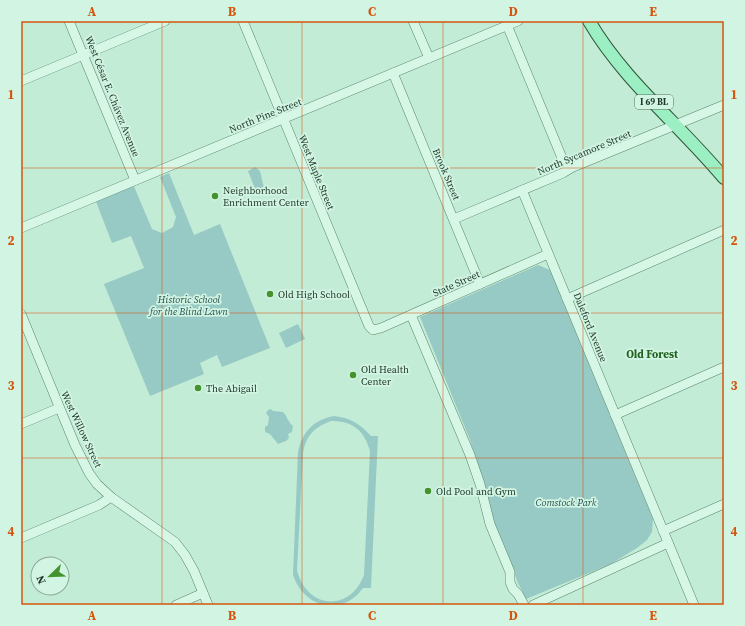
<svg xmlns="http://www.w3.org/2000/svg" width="745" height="626" font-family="'Source Serif 4',serif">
<rect width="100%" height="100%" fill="#c3ecd7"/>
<!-- green -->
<g fill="#97cac5" fill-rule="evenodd">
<polygon points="255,167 260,171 264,188 256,191 248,171"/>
<polygon points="169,173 194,235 220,224 270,348 222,367 217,355 200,363 204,374 150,396 104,284 144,268 131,236 112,243 95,199 133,184 152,229 162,233 173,227 176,217 160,177"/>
<polygon points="538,265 550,270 653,519 652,532 647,540 637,548 611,564 526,599 518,583 496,527 470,440 420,317"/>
<polygon points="298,324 305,339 286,348 279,333"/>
<path d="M271,409L273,411L283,412C287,416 288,422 293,426L292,432L288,434L289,438L286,441L278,444L270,434L265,432V427L268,425L269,417L266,413L268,410Z"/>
<path d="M334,416C351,418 360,424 371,436H378L371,588H363C342,617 305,609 293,575L298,452C302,431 314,420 334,416ZM331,421C353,421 364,430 370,451L364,575C350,613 306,609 297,570L303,453C306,436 314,427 331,421Z"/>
</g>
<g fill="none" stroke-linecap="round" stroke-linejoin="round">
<defs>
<g id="minor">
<polyline points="69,21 135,180"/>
<polyline points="243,21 369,326 373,330 381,328 548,254"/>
<polyline points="413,21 429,58"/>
<polyline points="507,25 567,170"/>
<polyline points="393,73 480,284"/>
<polyline points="21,81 165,21"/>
<polyline points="522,190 694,605"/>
<polyline points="454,219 563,173 573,167 724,105"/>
<polyline points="21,228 518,21"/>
<polyline points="567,299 724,230"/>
<polyline points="21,314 75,445 89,473 97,484 111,497 175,542 185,555 194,571 208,605"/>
<polyline points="411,315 470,455 480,484 490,524 510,572 510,582 513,589 518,594 524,605"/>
<polyline points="615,415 724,367"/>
<polyline points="21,424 59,408"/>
<polyline points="663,531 724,504"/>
<polyline points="21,538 99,505 111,497"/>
<polyline points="176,605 203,593"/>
<polyline points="533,605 668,543"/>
</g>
<path id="major" d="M589,21C624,81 680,125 724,178"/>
</defs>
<!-- minor casing -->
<use href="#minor" stroke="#5b8668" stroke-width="10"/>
<!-- major casing -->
<use href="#major" stroke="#2f5438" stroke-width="14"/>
<!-- minor -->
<use href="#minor" stroke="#d6f7e6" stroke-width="9"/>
<!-- major -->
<use href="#major" stroke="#9ceec3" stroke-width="12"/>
</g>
<!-- grid -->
<path fill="none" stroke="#d4560e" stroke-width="1" stroke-opacity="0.55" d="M162,21V605M302,21V605M443,21V605M583,21V605M21,168H724M21,313H724M21,458H724"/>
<!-- markers -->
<g fill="#44932d" stroke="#d2f4e3" stroke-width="1.5">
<circle cx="215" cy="196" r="4"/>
<circle cx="270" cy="294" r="4"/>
<circle cx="353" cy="375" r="4"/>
<circle cx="198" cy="388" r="4"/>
<circle cx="428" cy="491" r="4"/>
</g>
<g text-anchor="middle" stroke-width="3.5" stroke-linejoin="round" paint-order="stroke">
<!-- shield labels -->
<rect fill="#d2f4e3" stroke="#546f5e" stroke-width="1" x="635" y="95" width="38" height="14" rx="3"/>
<g font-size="9" font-weight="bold" fill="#1e3625">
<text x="654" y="105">I 69 BL</text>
</g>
<!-- street labels -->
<g font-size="10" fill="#1e3625" stroke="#d2f4e3">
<text transform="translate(113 96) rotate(68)" y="4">West César E. Chávez Avenue</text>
<text transform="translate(265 115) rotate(-22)" y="4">North Pine Street</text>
<text transform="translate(584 152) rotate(-23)" y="4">North Sycamore Street</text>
<text transform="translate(317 172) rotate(68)" y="4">West Maple Street</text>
<text transform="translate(447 174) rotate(67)" y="4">Brook Street</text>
<text transform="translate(456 283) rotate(-24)" y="4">State Street</text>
<text transform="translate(591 327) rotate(68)" y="4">Daleford Avenue</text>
<text transform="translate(82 429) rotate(65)" y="4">West Willow Street</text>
</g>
<!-- poi labels -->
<g font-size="10" fill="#1e3625" stroke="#d2f4e3" text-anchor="start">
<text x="223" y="194">Neighborhood<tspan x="223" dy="12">Enrichment Center</tspan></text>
<text x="278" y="298">Old High School</text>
<text x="361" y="373">Old Health<tspan x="361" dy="12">Center</tspan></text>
<text x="206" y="392">The Abigail</text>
<text x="436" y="495">Old Pool and Gym</text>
</g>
<!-- park labels -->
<g font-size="10" font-style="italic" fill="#255152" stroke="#d2f4e3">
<text x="189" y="303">Historic School<tspan x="189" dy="12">for the Blind Lawn</tspan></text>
<text x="566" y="506">Comstock Park</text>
</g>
<!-- neighbourhood labels -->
<g font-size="11" font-weight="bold" fill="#20611f" stroke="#d2f4e3">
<text x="652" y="358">Old Forest</text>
</g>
</g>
<!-- border -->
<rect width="745" height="626" fill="none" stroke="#d2f4e3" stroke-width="44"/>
<!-- north arrow -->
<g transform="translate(50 576) rotate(247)"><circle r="19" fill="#d2f4e3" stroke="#8aa897"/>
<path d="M0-3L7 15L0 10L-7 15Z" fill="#44932d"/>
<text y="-6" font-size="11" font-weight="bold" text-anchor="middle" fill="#1e3625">N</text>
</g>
<rect x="22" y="22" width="701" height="582" fill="none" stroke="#d4560e" stroke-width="1.5"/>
<g font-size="13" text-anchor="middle" font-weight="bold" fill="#d4560e">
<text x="92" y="16">A</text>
<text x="232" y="16">B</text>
<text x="372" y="16">C</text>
<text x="513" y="16">D</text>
<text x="653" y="16">E</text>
<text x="11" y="99">1</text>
<text x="734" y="99">1</text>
<text x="11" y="245">2</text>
<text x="734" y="245">2</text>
<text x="11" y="390">3</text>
<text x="734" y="390">3</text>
<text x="11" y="536">4</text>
<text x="734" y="536">4</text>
<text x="92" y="620">A</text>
<text x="232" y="620">B</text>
<text x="372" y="620">C</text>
<text x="513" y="620">D</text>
<text x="653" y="620">E</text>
</g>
</svg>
